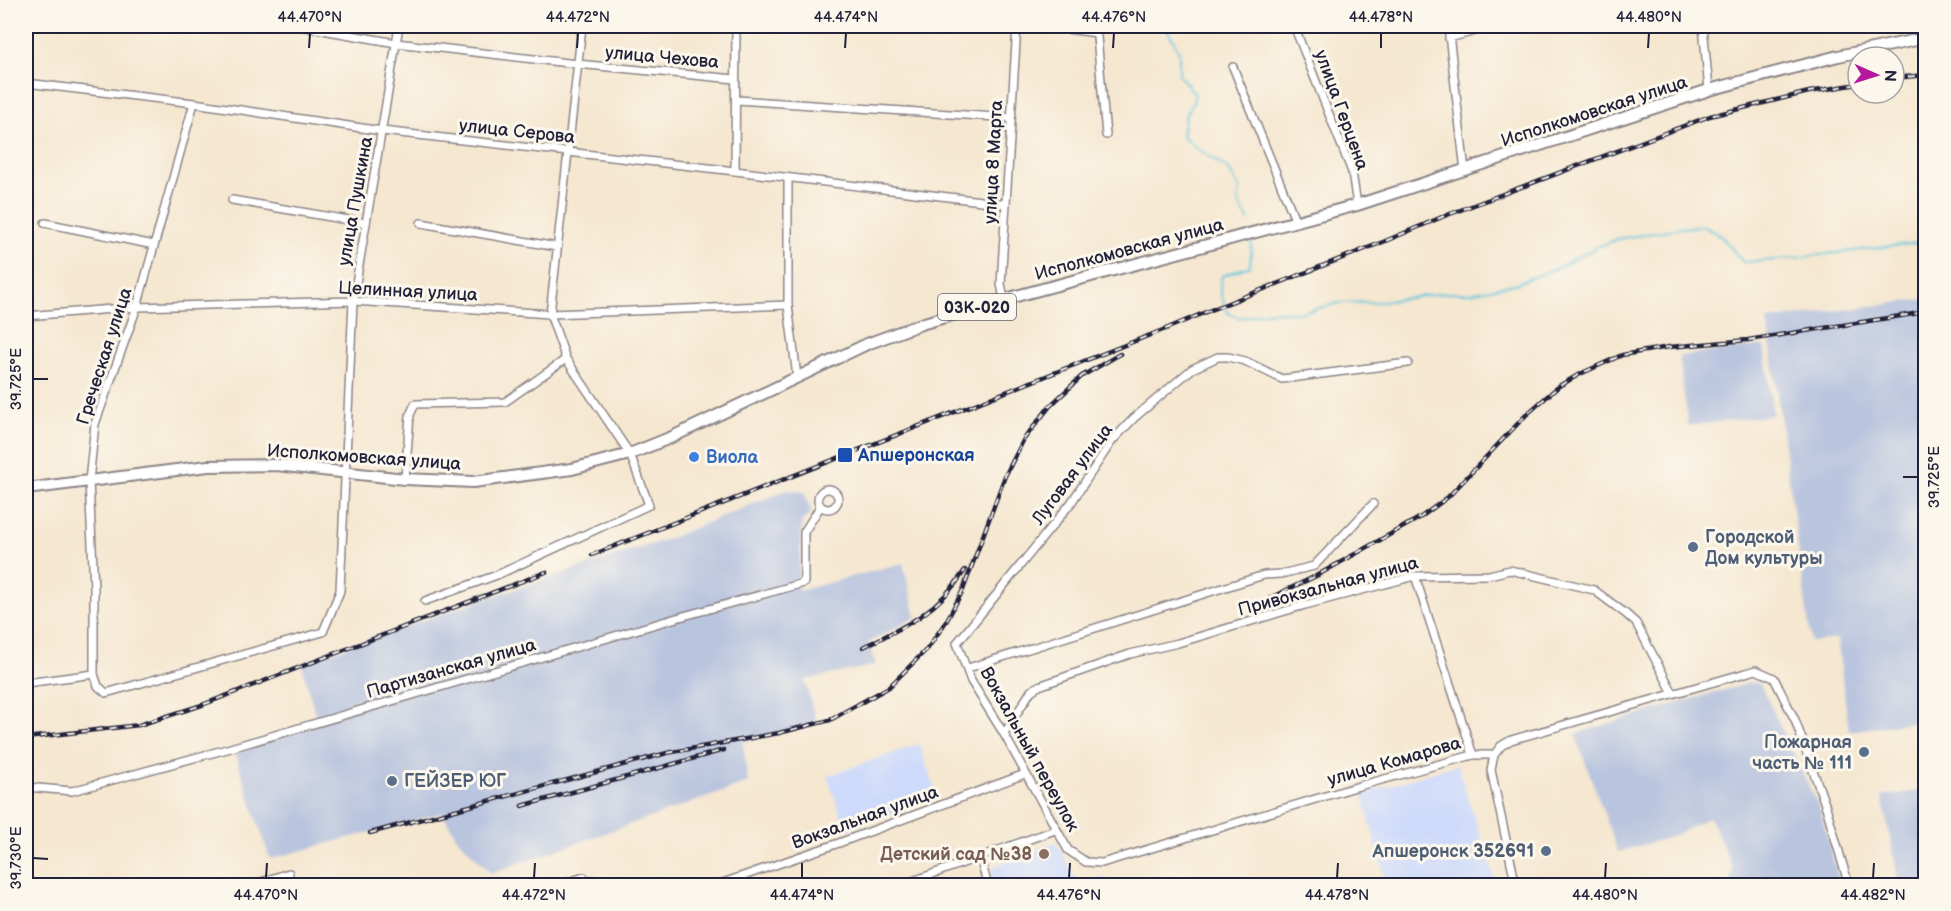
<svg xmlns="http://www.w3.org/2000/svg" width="1951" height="911" font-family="'Balsamiq Sans',sans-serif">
<rect width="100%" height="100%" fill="#fbf7ec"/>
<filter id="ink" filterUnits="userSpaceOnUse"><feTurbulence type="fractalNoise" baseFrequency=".0167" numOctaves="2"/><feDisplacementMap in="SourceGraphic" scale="12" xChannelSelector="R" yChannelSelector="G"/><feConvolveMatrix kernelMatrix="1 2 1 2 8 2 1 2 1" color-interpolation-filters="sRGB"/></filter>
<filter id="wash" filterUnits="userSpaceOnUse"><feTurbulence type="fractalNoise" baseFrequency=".008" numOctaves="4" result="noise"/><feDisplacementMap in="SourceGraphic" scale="24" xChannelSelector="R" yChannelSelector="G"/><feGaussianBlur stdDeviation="1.35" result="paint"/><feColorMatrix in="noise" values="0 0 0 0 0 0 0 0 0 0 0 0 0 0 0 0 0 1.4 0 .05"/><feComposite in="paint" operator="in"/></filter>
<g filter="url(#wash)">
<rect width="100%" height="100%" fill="#f5e7d0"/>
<!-- built -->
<g fill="#cedafa">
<polygon points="919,744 938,798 846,830 827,776"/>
<polygon points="1457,765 1497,885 1387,885 1362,794"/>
<polygon points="1056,842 1079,885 1100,877 1108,880 1112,885 992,885 993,867"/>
</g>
<!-- industrial -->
<g fill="#b9c4de">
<polygon points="1925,299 1926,299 1925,755 1920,721 1849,731 1837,639 1811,642 1767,320"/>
<polygon points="1764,345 1773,415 1688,426 1679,356"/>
<polygon points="787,490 804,492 812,513 802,521 798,591 903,563 916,617 868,643 876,665 805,680 816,723 743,742 748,783 491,873 458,839 442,813 270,859 235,754 318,724 301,663 484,599 665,540"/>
<polygon points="1753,682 1760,684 1820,809 1840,885 1729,885 1733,869 1710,817 1671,837 1618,852 1575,734 1660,708"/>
<polygon points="1925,790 1925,885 1899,885 1882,796"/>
</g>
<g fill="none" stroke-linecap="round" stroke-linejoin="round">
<!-- stream -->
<g stroke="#5fc4dd" stroke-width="2">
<polyline points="1166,26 1179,52 1179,75 1195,94 1193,102 1185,117 1182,135 1195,147 1229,170 1240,189 1238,203 1249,221"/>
<path d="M1252,240L1250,266L1222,276C1218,291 1222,299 1228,313L1240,318L1270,311L1299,313L1339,303L1381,302L1444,293H1471L1515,284L1557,268L1597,247L1618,239L1681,228L1702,226L1720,235L1743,262L1778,260L1926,242"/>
</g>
</g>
</g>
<g filter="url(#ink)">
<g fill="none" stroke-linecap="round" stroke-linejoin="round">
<defs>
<g id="minor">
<polyline points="300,26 396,43 577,64 735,79"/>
<polyline points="1044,26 1097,33"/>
<polyline points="1096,26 1106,135"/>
<polyline points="1294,26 1352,172 1357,205"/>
<polyline points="1448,26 1465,171"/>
<polyline points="1703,26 1709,90"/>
<polyline points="1449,38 1494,26"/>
<polyline points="1233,67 1296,222"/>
<polyline points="26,83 194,103 382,131 735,171 1006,204"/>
<polyline points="737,100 1011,118"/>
<polyline points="194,103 137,307 95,424 89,481 94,588 94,674 98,686 106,693 323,632 340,591 353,301 399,26"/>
<polyline points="735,171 736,26"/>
<polyline points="788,178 788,305 797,377"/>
<polyline points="232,200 366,223"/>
<polyline points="45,223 154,245"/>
<polyline points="421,223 557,247"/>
<polyline points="1004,299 1001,284 1017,26"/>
<polyline points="26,316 137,307 353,301 550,314 788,305"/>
<polyline points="1408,363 1282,379 1245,361 1228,357 1218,357 1192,369 1134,418 1112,441 1071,503 957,643 971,681 1004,734 1068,850 1086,862 1102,863 1359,786 1473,755 1494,755 1501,746 1511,740 1756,670 1774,678 1795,720 1826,807 1849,886"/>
<polyline points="405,479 410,415 415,404 505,402 566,359"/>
<circle cx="828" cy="499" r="10"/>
<polyline points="1415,576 1473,755"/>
<polyline points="425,601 497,575 649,505 630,454 566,359 550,314 582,26"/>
<polyline points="968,668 1264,575 1281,574 1314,566 1373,504"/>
<polyline points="26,683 94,674"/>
<polyline points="1004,734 1031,691 1039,686 1130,654 1178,643 1305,605 1415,576 1489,575 1510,570 1594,590 1626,614 1636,623 1673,693"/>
<polyline points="1494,755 1491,770 1516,886"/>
<polyline points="26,787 72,791 227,749 680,617 804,583 804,532 820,507"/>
<polyline points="980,858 988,886"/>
<polyline points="592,880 596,886"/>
<polyline points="249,886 289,873"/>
<polyline points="556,886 584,877"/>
<polyline points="714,886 839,843 1025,774"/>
<polyline points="899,886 1055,830"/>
</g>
<polyline id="primary" points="26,489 208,466 276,465 405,479 473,482 572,469 630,454 672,437 867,344 921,324 1020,295 1357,205 1709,90 1838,56 1926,38"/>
</defs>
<!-- minor casing -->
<use href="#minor" stroke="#8c8486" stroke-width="10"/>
<!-- primary casing -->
<use href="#primary" stroke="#8c8486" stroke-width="14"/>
<!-- minor -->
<use href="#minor" stroke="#fff" stroke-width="7"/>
<!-- primary -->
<use href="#primary" stroke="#fff" stroke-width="10"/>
<defs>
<g id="rail">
<polyline points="1894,78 1926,75"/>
<polyline points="592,555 1168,328 1213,309 1383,242 1442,217 1710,116 1809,92 1858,84"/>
<polyline points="1270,598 1316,576 1421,517 1448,497 1526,415 1559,386 1580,374 1622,355 1669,347 1748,340 1926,312"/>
<path d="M863,647C905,627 939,611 965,570"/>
<polyline points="26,738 139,725 202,705 546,572"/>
<polyline points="522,806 724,750"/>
<polyline points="370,833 667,753 779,733 830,720 889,687 928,648 947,620 963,590 1005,476 1024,439 1050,406 1082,376 1120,354"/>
</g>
</defs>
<!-- rail casing -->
<use href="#rail" stroke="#22223b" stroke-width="4.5"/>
<!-- rail -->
<use href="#rail" stroke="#fbf7ec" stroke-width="2" stroke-dasharray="7" stroke-linecap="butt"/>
</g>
</g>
<!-- ticks -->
<path fill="none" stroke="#22223b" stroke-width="2" d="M309,48L310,33M577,48L578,33M845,48L846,33M1113,48L1114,33M1381,48V33M1648,48L1649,33M33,379H48M1903,477H1918M33,858L48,859M266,878L267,863M534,878L535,863M802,878V863M1069,878L1070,863M1337,878L1338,863M1605,878L1606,863M1873,878L1874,863"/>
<!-- markers -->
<rect fill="#1a4fb4" stroke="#fbf7ec" stroke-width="2" x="837" y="447" width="16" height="16" rx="3"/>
<circle fill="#3f7fe0" stroke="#fbf7ec" stroke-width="2" cx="694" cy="457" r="6"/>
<g fill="#5c6f8a" stroke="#fbf7ec" stroke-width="2">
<circle cx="1693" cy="547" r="6"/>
<circle cx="1864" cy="752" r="6"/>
<circle cx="392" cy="781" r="6"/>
<circle cx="1546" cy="851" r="6"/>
</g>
<circle fill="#8d6e63" stroke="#fbf7ec" stroke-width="2" cx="1044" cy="854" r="6"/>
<g text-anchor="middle" stroke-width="6" stroke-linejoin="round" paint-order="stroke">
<!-- shield labels -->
<rect fill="#fbf7ec" stroke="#636270" stroke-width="1.5" x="938" y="294" width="78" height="26" rx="4.5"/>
<g font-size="16" font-weight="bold" fill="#22223b">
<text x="977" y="313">03К-020</text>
</g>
<!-- street labels -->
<g font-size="18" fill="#22223b" stroke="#fbf7ec">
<text transform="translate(662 57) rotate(5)" y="6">улица Чехова</text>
<text transform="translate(1342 110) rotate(70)" y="6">улица Герцена</text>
<text transform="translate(1594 111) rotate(-18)" y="6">Исполкомовская улица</text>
<text transform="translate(517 131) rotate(6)" y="6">улица Серова</text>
<text transform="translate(993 162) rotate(-87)" y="6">улица 8 Марта</text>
<text transform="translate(355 201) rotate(-80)" y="6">улица Пушкина</text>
<text transform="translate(1129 249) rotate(-15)" y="6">Исполкомовская улица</text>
<text transform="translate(408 291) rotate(3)" y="6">Целинная улица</text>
<text transform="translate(104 356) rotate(-72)" y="6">Греческая улица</text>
<text transform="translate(364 457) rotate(4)" y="6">Исполкомовская улица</text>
<text transform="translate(1072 474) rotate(-53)" y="6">Луговая улица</text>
<text transform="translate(1328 586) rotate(-15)" y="6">Привокзальная улица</text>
<text transform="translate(451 668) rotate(-16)" y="6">Партизанская улица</text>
<text transform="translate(1030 749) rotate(61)" y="6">Вокзальный переулок</text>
<text transform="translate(1394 761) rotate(-16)" y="6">улица Комарова</text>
<text transform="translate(865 817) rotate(-20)" y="6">Вокзальная улица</text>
</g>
<!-- transit labels -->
<g font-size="18" font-weight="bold" fill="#164399" stroke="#fbf7ec" text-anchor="start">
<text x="858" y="461">Апшеронская</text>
</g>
<!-- shop labels -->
<g font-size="18" font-weight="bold" fill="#366cbe" stroke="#fbf7ec" text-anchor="start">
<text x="706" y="463">Виола</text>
</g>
<!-- service labels -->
<g font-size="18" font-weight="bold" fill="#4e5e75" stroke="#fbf7ec" text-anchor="start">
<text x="1705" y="543">Городской<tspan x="1705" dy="21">Дом культуры</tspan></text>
<text x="1852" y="748" text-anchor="end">Пожарная<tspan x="1852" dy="21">часть № 111</tspan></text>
<text x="404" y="787">ГЕЙЗЕР ЮГ</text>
<text x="1534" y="857" text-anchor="end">Апшеронск 352691</text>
</g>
<!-- education labels -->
<g font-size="18" font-weight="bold" fill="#785e54" stroke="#fbf7ec" text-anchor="end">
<text x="1032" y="860">Детский сад №38</text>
</g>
</g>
<!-- margin -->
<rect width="1951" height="911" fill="none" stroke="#fbf7ec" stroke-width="66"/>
<!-- north arrow -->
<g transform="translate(1876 75) rotate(93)"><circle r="28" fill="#fbf7ec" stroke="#a4a2a5" stroke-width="1.5"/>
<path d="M0-4.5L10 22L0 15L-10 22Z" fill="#b5179e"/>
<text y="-9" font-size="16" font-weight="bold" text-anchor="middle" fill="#22223b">N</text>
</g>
<rect x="33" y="33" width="1885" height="845" fill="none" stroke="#22223b" stroke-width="2"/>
<g font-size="15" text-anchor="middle" fill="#22223b">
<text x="310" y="22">44.470°N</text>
<text x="578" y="22">44.472°N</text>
<text x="846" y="22">44.474°N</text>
<text x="1114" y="22">44.476°N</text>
<text x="1381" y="22">44.478°N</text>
<text x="1649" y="22">44.480°N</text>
<text transform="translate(16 379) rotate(-90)" y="5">39.725°E</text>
<text transform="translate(1934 477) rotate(-90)" y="5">39.725°E</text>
<text transform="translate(16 858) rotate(-90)" y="5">39.730°E</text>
<text x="266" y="900">44.470°N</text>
<text x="534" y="900">44.472°N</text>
<text x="802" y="900">44.474°N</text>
<text x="1069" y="900">44.476°N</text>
<text x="1337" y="900">44.478°N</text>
<text x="1605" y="900">44.480°N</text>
<text x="1873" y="900">44.482°N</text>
</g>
</svg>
